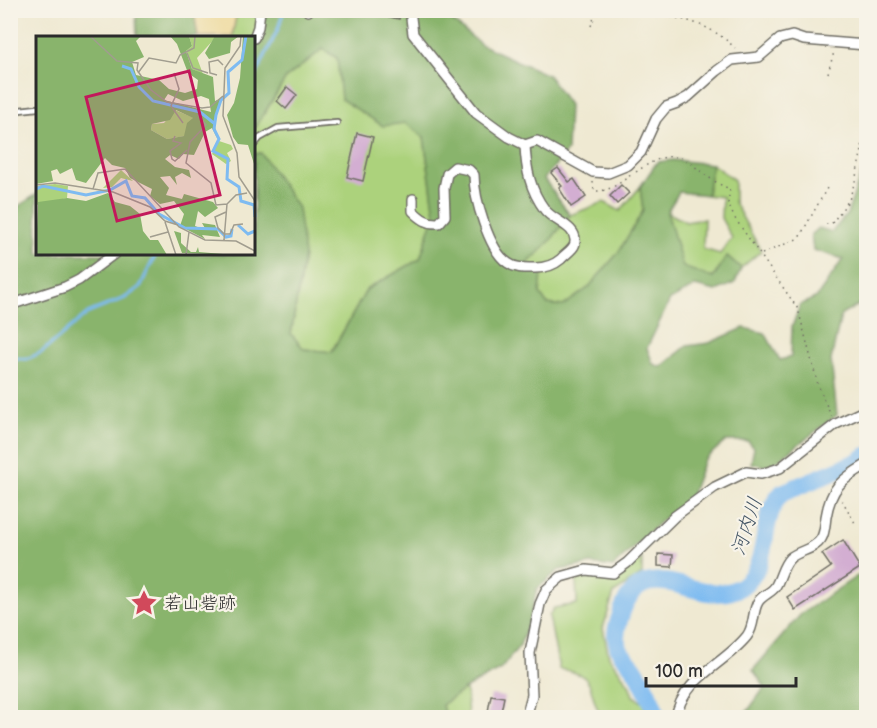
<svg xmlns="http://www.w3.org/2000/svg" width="877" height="728" font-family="'Balsamiq Sans','Klee One',sans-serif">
<rect width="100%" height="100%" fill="#f7f3e8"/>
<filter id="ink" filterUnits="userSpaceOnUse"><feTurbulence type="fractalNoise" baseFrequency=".0167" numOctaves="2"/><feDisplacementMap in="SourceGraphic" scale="12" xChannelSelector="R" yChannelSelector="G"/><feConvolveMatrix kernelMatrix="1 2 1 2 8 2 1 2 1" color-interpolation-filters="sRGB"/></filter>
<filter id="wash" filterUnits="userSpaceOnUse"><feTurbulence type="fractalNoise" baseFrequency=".008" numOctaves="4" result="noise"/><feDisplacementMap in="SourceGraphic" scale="24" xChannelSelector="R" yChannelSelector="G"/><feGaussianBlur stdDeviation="1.35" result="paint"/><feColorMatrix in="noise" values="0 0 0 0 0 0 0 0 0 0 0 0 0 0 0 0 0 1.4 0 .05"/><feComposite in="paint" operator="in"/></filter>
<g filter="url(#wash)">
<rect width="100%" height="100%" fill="#efe9d2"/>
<!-- green -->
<g fill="#acd27c" stroke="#6c7e54" stroke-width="1.5">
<polygon points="237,11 268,11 254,47 254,38 232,38"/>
<path d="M324,48C361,74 388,111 424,137L435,214L420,259L367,289L331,352L304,349L291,335L304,255L261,153L254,154V130L286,78Z"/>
<polygon points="712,164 734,180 734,202 761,251 741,268 727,256 713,278 682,267 667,212 686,222 704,219 703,249 720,254 732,238 721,218 722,197 707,195"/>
<polygon points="640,187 643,211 618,253 588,288 563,306 547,304 540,294 526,265 550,241 570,215 604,202 620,211"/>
<path d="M642,559V574L614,593L603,628L609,657L629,684L633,696L644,703L646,717H602C585,691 601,675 559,669L549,616L554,608L577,604L576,578L589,576L614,578Z"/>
<polygon points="466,688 468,717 445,717 442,705"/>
</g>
<!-- forest -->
<g fill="#89b46c" stroke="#5a704c" stroke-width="1.5">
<polygon points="136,11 194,11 198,37 137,37"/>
<polygon points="268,11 440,11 482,45 548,75 569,105 567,151 544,179 570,215 550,241 526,265 542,274 540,294 547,304 563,306 588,288 618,253 643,211 640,187 657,162 673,160 712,164 707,195 679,192 667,212 683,267 713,278 727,256 741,268 735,283 716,291 695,286 670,300 647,348 653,364 661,367 687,346 709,343 744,328 765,333 780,360 791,357 792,327 800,305 817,297 843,259 813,250 811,235 819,228 832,232 847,214 864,166 866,147 866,301 841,315 831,360 837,415 769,467 751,463 754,448 748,441 726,441 704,460 690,498 660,522 613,567 591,564 559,570 537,589 529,621 520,645 501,669 466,688 442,705 445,717 11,718 11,211 37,194 38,254 254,254 254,154 261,153 298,208 304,255 291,334 304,349 332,352 367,289 420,259 435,214 424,137 405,123 383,126 341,99 337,58 323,49 286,78 254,130 254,47"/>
<polygon points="866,570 866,717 716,717 718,715 747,712 765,687 753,670 801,614"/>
</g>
<!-- sand -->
<polygon fill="#eeda9e" stroke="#8c8264" stroke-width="1.5" points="194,11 237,11 232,37 198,37"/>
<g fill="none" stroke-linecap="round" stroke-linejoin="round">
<!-- stream -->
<g stroke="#7ebbf1" stroke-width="3">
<polyline points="254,79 278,29 284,10"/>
<polyline points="10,358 27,359 42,352 88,313 125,298 140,287 156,254"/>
</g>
<!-- river -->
<path stroke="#7ebbf1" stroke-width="18" d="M658,718C652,701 644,683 634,668C627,658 619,655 617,642C614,632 619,621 622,611C646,546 702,613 742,586C773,564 757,518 782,493L857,462L866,456"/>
</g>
<g id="blocks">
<!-- building -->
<g fill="#d3aed2">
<polygon points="378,10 401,10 399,19 377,14"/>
<polygon points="287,87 297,95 286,109 277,101"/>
<polygon points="357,133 373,137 363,181 347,177"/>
<polygon points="558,168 569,182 574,179 586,197 571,207 559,188 562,186 551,173"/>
<polygon points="621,185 629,193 617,204 610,196"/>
<polygon points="843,540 860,568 795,610 787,597 831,567 822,554"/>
<polygon points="658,554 673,555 672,567 658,566"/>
<polygon points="491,695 504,697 500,717 487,717"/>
</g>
</g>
</g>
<g filter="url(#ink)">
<use href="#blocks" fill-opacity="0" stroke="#706e65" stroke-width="1.5"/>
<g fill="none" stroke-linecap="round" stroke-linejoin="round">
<defs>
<g id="service">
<polyline points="10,111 38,108"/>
<polyline points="254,145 260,138 278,128 337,123"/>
</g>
<g id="minor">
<polyline points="410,10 413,34 476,113 509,137 525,145 537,141 593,172 608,173 628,165 641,152 656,119 666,107 677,103 688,97 717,71 732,60 759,57 780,39 792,36 804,40 866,45"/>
<polyline points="308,11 308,10"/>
<polyline points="254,38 258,27 260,10"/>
<path d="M413,199V211C421,219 428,224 439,223L445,216L444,188L447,174L455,167L469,170L474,175C474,198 489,251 508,263C516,269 526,268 535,268C544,268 554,265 561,259C565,254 575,249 575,242C577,226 553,221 545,210C530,190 526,169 525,145"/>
<polyline points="10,305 65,287 79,280 114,254"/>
<polyline points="526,718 532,695 530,653 540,604 546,590 561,577 586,570 613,573 627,563 675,516 715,487 746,472 761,474 780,468 836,424 866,410"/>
<path d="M676,718C682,678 724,665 747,636C755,626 752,612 758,602C762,595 771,593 775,587C781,578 782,566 790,558C799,550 814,550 821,539C825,533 825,523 826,517C831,487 842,479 866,465"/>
</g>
</defs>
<!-- service casing -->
<use href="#service" stroke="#706e65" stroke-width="8"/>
<!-- minor casing -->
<use href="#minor" stroke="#706e65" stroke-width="12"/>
<!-- path -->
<g stroke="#706e65" stroke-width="1.5" stroke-dasharray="1.5 4.5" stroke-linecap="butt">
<path d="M642,10C650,16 661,15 670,17C696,21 717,30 735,48"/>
<polyline points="591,26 597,10"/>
<polyline points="865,35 866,28"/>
<polyline points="828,73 834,52"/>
<path d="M636,172C687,136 687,172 730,189L728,203L734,217L798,309L818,385L831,416"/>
<path d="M593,182L594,191C609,192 620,183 632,174"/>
<polyline points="826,224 832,223 849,200 855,181 862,150 866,112"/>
<polyline points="762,254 799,238 827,188"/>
<polyline points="842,500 855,523"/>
</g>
<!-- service -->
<use href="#service" stroke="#fff" stroke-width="4.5"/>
<!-- minor -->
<use href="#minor" stroke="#fff" stroke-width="9"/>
</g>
</g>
<!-- icons -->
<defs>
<symbol id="sight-bare" viewBox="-9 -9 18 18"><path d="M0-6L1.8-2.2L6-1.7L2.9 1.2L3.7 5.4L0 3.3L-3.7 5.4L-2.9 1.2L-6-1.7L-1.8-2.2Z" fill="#d1495b" stroke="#f7f3e8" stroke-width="2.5" paint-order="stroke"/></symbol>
</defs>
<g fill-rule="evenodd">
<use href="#sight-bare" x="125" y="584" width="38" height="38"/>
</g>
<g text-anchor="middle" stroke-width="4.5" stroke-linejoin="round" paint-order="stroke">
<!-- poi labels -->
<g font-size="18" fill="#2b2b2b" stroke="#f7f3e8" text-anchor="start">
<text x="164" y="609">若山砦跡</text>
</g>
<!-- water labels -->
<g font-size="20" font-style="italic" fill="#445666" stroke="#f7f3e8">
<text transform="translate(746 526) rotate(-72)" y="7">河内川</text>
</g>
</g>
<!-- overview -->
<g transform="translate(36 36)">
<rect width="219" height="219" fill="#efe9d2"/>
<path d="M153,0L180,1L161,22L167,38L156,33L150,15L156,10ZM139,74L158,82L149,100L131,103L115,94L116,88L128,87ZM183,105L195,109L197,113L191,117L195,125L190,128L176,118ZM85,134L97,145L85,142L76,151L67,152ZM19,148L32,150L31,162L0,169V150Z" fill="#acd27c"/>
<path d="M0,0H105L100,5L108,21L96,26L100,39L123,44L133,53L149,57L161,53L162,44L152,37L141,8L134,0H153L156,10L150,15L156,33L177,41L179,65L186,62L178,85L181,102L176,92L169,96L172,90L158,119L147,118L143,123L134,119L129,123L139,131L153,134L155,142L146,137L139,141L141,149L134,140L124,141L133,152L130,159L146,163L148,158L177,166L182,172L169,181L162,175L159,190L170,194L166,187L179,189L184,201L166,199L169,203L144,190L148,178L138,165L124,168L114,160L116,153L94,142L89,132L76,129L69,122L50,147L40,144L36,132L24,138L21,133L15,135L17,145L0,148ZM132,58L147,65L165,60L173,63L175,76L128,64ZM140,74L157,82L151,87L148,100L131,103L115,94L116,88L134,84ZM179,0H203L195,6L194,17L173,23L169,17ZM207,0H219V131L212,109L202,108L197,101L191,79L198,67L204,42ZM72,157L79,166L94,170L104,178L107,195L114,204H122L131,219H0L2,166L31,162L50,165ZM138,195L145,197V207L155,216H160L162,211L163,216L199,219L146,217Z" fill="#89b46c" fill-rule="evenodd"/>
<path fill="none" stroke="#7ebbf1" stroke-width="3" d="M210,0L206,24L192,36L193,57L185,64L180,79L178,93L183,103L177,115L192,123L191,143L203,151L205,165L218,169L219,181M86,30L95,33L103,51L117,65L164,76L179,88M0,153L7,150L50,159L74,154L90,145L96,160L109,162L123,178L149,192L182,193L190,201L195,200L196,193M202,189L212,198L219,195"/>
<path fill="none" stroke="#a19d8f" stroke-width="1.5" d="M54,0L81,25L102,27L101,34L115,54L131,66L166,72L174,71L187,60M205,0L204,10L189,32L187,80L201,117L203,141L219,165M151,17L157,32L172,37M102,37L113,22L140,27L144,19L158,12L159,0M138,37L143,53L135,70L147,87M181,39L174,37L173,26L182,24L187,29M162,79L170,89L154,106L150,127L175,147L180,169L191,168M139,100L137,105L145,107L134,115L136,123L139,125L151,114M0,149L19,147L77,156L114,171L129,185L142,189M57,153L62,137L89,133L143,191L169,204L200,205L219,215M190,176L179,181L182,192L188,198H194L198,189L207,188M129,186L140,219M114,201L132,196M188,204L191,168L200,159L211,157M150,219L153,196"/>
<path fill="#c2185b" fill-opacity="0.15" stroke="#c2185b" stroke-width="3" d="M153,35L184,159L81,185L50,61Z"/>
<rect width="219" height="219" fill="none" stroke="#2b2b2b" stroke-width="3"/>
</g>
<!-- margin -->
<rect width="877" height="728" fill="none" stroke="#f7f3e8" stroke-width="36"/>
<!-- scale -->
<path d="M646 677v9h150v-9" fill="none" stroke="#2b2b2b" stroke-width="3"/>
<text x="655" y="677" font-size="18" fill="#2b2b2b" stroke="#f7f3e8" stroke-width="4.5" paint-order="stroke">100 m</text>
</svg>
